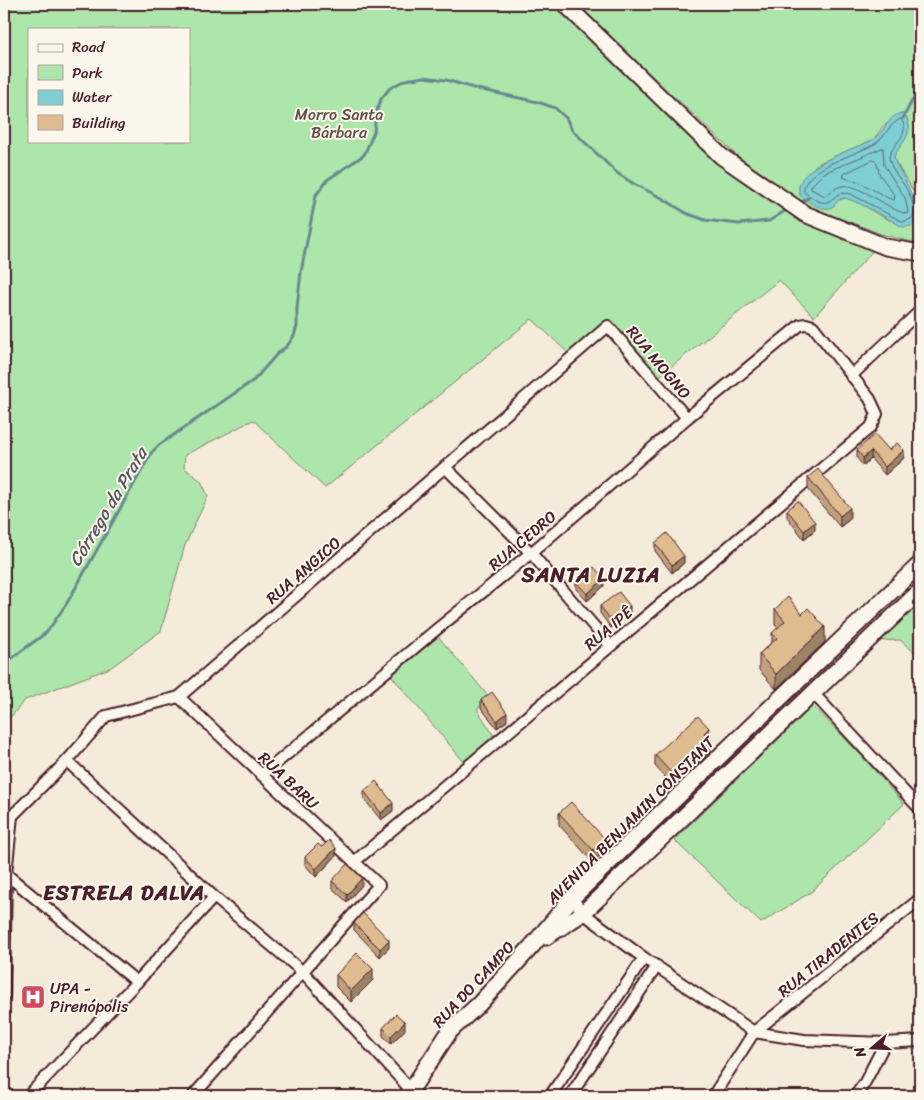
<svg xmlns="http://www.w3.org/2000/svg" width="924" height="1100" font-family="Sriracha,sans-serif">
<rect width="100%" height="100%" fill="#f5ebda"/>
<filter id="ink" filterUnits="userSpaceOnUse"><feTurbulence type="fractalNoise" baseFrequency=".02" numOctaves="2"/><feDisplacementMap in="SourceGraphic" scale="10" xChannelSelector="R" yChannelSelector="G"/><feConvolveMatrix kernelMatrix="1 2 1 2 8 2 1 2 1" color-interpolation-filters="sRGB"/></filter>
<g filter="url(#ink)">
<!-- green -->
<g fill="#ade6aa" stroke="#7c826a" fill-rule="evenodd">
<path d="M11,4H920V244L881,234L801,203L807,200L810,202L834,205C846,188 866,208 879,215C884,218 891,220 897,223L915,194L895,161L894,156L909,126L905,115L883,126L874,139L817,164L802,180L799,186L800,195L805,199L800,202L795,196L779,186L735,154L675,97L672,109L808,218L877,246L814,317L779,280L657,378L608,322L570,355L532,319L325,488L253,420L185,455L184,468L201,481L208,496L185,545L161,631L110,668L25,700L4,725V8ZM29,29H189V141H29Z"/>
<polygon points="920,600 920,657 900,640 877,641"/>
<polygon points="436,634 490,698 477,709 494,736 464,762 390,674"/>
<polygon points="813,706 862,756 904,804 811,892 761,923 674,840"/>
</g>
<!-- water -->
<path fill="#7dcfd3" stroke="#698990" d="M900,113L905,115C916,132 902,142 894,156L895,161C901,175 924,208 915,223C910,227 905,228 900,226C896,222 849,197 844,198C838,198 837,204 832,207C822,212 807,201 800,195C790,167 854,150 872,140C884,133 886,119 900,113Z"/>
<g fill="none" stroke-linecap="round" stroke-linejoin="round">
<!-- shore -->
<g stroke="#5e656e" stroke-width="1">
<path d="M901,119C912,134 892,144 889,157C891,173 905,182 910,196C913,202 912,206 916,211L911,219L903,222L851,194C827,188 836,217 804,192C801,168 860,154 876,143C886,137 889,123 901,119Z"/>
<path d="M883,148L884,165L905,198L908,211L907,214C888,210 860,183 842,186C835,188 830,192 825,196L811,189V186L824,173Z"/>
<polygon points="873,160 876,161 880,175 895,196 894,200 888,198 863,184 843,177 844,174"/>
</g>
<!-- stream -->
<g stroke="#698990" stroke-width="3">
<polyline points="903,118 912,101 920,92"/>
<polyline points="803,201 809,197"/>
<polyline points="4,664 47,632 67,603 152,452 159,445 254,380 277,354 287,346 294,336 297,326 297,307 301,272 316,195 327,180 364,155 374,132 376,113 381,99 390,88 405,80 424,77 446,80 477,89 538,102 555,108 566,118 572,130 617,173 634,184 662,198 686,213 705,220 739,224 769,221 785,211"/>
</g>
<defs>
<g id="street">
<polyline points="851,376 920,311"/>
<polyline points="445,467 531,553 610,645"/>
<polyline points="813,693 920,809"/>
<polyline points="179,697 379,885 193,1096"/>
<polyline points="67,761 214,897 303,972 411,1090"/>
<polyline points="262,775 437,629 531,553 687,418 800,325 806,324 813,326 870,399 877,414 871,427 354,862"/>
<polyline points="4,819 12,816 67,761 106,716 179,697 608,326 687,418"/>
<polyline points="6,874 137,982"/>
<polyline points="572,898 583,913 644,958 754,1032 804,1040 885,1043 920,1041"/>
<polyline points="4,996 6,874 12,816"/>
<polyline points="28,1096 137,982 214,897"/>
<polyline points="550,1096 644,958"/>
<polyline points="570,1096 657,966"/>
<polyline points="713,1096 754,1032 920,899"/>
<polyline points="855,1096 864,1084 885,1043"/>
</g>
<g id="secondary">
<polyline points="565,4 721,156 805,214 886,247 920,253"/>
<polyline points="546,937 583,913 920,591"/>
<polyline points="407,1096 450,1031 480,1003 532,946 572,898 920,564"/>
</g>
</defs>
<!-- street casing -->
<use href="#street" stroke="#4a1f2b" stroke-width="14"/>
<!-- secondary casing -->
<use href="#secondary" stroke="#4a1f2b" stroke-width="19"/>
<!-- street -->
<use href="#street" stroke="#fbf7ec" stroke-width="10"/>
<!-- secondary -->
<use href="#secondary" stroke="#fbf7ec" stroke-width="15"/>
</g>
<!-- wall -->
<g fill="#c0a17c" stroke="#4a1f2b">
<polygon points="857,450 889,450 904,458 885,475 871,459 863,466 857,458"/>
<polygon points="808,477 850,519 840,527 808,489"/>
<polygon points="787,510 815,530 804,539 787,517"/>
<polygon points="655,543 684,563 672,573 655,551"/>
<polygon points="576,582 604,586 587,601 576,589"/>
<polygon points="600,606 630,614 611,628 600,613"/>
<polygon points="775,609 825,642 776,689 759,670 759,654 772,642 772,633 778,628 775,625"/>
<polygon points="481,700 507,721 497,728 481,708"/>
<polygon points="709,739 710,752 673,786 655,766 655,755"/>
<polygon points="364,791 393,811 381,820 364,799"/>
<polygon points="559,813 605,851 593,862 559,825"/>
<polygon points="322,847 336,856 316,877 305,865 305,857"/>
<polygon points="332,881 362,885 347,902 332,888"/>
<polygon points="354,923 389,948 380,957 354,930"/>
<polygon points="336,975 373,980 351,1002 336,987"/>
<polygon points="383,1028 405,1030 391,1044 383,1036"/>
</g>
<!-- shaded-wall -->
<g fill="#9c8365" stroke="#4a1f2b">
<polygon points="904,450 904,458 885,475 885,467"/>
<polygon points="871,451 871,459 863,466 863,458"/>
<polygon points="850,508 850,519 840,527 840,516"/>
<polygon points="815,522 815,530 804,539 804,531"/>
<polygon points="684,556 684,563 672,573 672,565"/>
<polygon points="604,579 604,586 587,601 587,594"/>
<polygon points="630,606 630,614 611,628 611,620"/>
<polygon points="825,627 825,642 776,689 776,674"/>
<polygon points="507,713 507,721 497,728 497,721"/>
<polygon points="709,728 709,740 704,733"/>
<polygon points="710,740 710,752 673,786 673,775"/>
<polygon points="393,803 393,811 381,820 381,813"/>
<polygon points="605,839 605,851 593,862 593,850"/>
<polygon points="336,848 336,856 316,877 316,869"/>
<polygon points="362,878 362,885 347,902 347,895"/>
<polygon points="389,940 389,948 380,957 380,949"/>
<polygon points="373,969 373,980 351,1002 351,991"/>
<polygon points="405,1022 405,1030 391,1044 391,1036"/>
</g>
<!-- building -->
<g fill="#dfbb90" stroke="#4a1f2b">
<polygon points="875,434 889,450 897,443 904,450 885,467 871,451 863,458 857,450"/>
<polygon points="818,469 850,508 840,516 808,477"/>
<polygon points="798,501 815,522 804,531 787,510"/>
<polygon points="667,533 684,556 672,565 655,543"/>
<polygon points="594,567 604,579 587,594 576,582"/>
<polygon points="619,592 630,606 611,620 600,606"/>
<polygon points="788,597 802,614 808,608 825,627 776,674 759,654 777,638 772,633 785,621 775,609"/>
<polygon points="492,692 507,713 497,721 481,700"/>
<polygon points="698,716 709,728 704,733 710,740 673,775 655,755"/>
<polygon points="376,781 393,803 381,813 364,791"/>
<polygon points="571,802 605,839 593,850 559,813"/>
<polygon points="329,840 336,848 316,869 305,857 318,844 322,847"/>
<polygon points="347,864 362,878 347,895 332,881"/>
<polygon points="363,913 389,940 380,949 354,923"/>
<polygon points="357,953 373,969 351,991 336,975"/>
<polygon points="396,1014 405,1022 391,1036 383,1028"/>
<polygon points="413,1091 420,1096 409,1096"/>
</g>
</g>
<!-- icons -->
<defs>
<symbol id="hospital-square" viewBox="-11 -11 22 22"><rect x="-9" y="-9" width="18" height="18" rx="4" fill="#d1495b" stroke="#fbf7ec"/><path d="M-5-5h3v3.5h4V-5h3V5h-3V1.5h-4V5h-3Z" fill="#fff"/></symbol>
</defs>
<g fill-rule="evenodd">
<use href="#hospital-square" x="19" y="983" width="28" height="28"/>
</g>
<g text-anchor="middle" stroke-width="4" stroke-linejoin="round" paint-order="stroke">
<!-- park labels -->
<g font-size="16" fill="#63514b" stroke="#fbf7ec">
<text x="339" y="120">Morro Santa<tspan x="339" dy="18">Bárbara</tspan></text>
</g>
<!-- street labels -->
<g font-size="16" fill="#4a1f2b" stroke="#fbf7ec">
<text transform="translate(659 362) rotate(50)" y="6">RUA MOGNO</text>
<text transform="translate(522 540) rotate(-40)" y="6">RUA CEDRO</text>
<text transform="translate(303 570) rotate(-41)" y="6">RUA ANGICO</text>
<text transform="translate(608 628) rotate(-40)" y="6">RUA IPÊ</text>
<text transform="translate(289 780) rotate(43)" y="6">RUA BARU</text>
<text transform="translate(630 820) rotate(-45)" y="6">AVENIDA BENJAMIN CONSTANT</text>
<text transform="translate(828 954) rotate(-39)" y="6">RUA TIRADENTES</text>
<text transform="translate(473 984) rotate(-47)" y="6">RUA DO CAMPO</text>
</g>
<!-- poi labels -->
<g font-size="16" fill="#4a1f2b" stroke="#fbf7ec" text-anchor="start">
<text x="50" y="994">UPA -<tspan x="50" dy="18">Pirenópolis</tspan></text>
</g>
<!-- water labels -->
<g font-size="18" font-style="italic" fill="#59545d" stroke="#fbf7ec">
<text transform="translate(108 507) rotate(-59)" y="6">Córrego da Prata</text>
</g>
<!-- district labels -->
<g font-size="21" font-weight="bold" letter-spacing="1" fill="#4a1f2b" stroke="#fbf7ec">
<text x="591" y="582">SANTA LUZIA</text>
<text x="124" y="900">ESTRELA DALVA</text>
</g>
</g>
<!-- margin -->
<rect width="924" height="1100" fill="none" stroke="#fbf7ec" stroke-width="20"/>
<rect x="10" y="10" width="904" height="1080" fill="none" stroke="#4a1f2b" stroke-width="2" filter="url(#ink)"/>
<!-- legend -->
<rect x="28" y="28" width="162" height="115" fill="#fbf7ec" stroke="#b4a19f"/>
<rect x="38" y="44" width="25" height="8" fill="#fbf7ec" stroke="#b4a19f"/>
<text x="72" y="52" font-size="15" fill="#4a1f2b">Road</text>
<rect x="38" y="65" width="25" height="15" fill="#ade6aa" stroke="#b4a19f"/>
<text x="72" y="78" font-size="15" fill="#4a1f2b">Park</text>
<rect x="38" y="90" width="25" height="15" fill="#7dcfd3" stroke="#b4a19f"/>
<text x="72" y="102" font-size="15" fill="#4a1f2b">Water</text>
<rect x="38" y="115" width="25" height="15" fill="#dfbb90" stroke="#b4a19f"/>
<text x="72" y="128" font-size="15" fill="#4a1f2b">Building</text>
<!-- north arrow -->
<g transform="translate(872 1048) rotate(251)" stroke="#fbf7ec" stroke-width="4" paint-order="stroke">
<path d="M0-4L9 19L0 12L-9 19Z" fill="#4a1f2b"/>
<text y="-8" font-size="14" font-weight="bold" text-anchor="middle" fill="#4a1f2b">N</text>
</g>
</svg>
